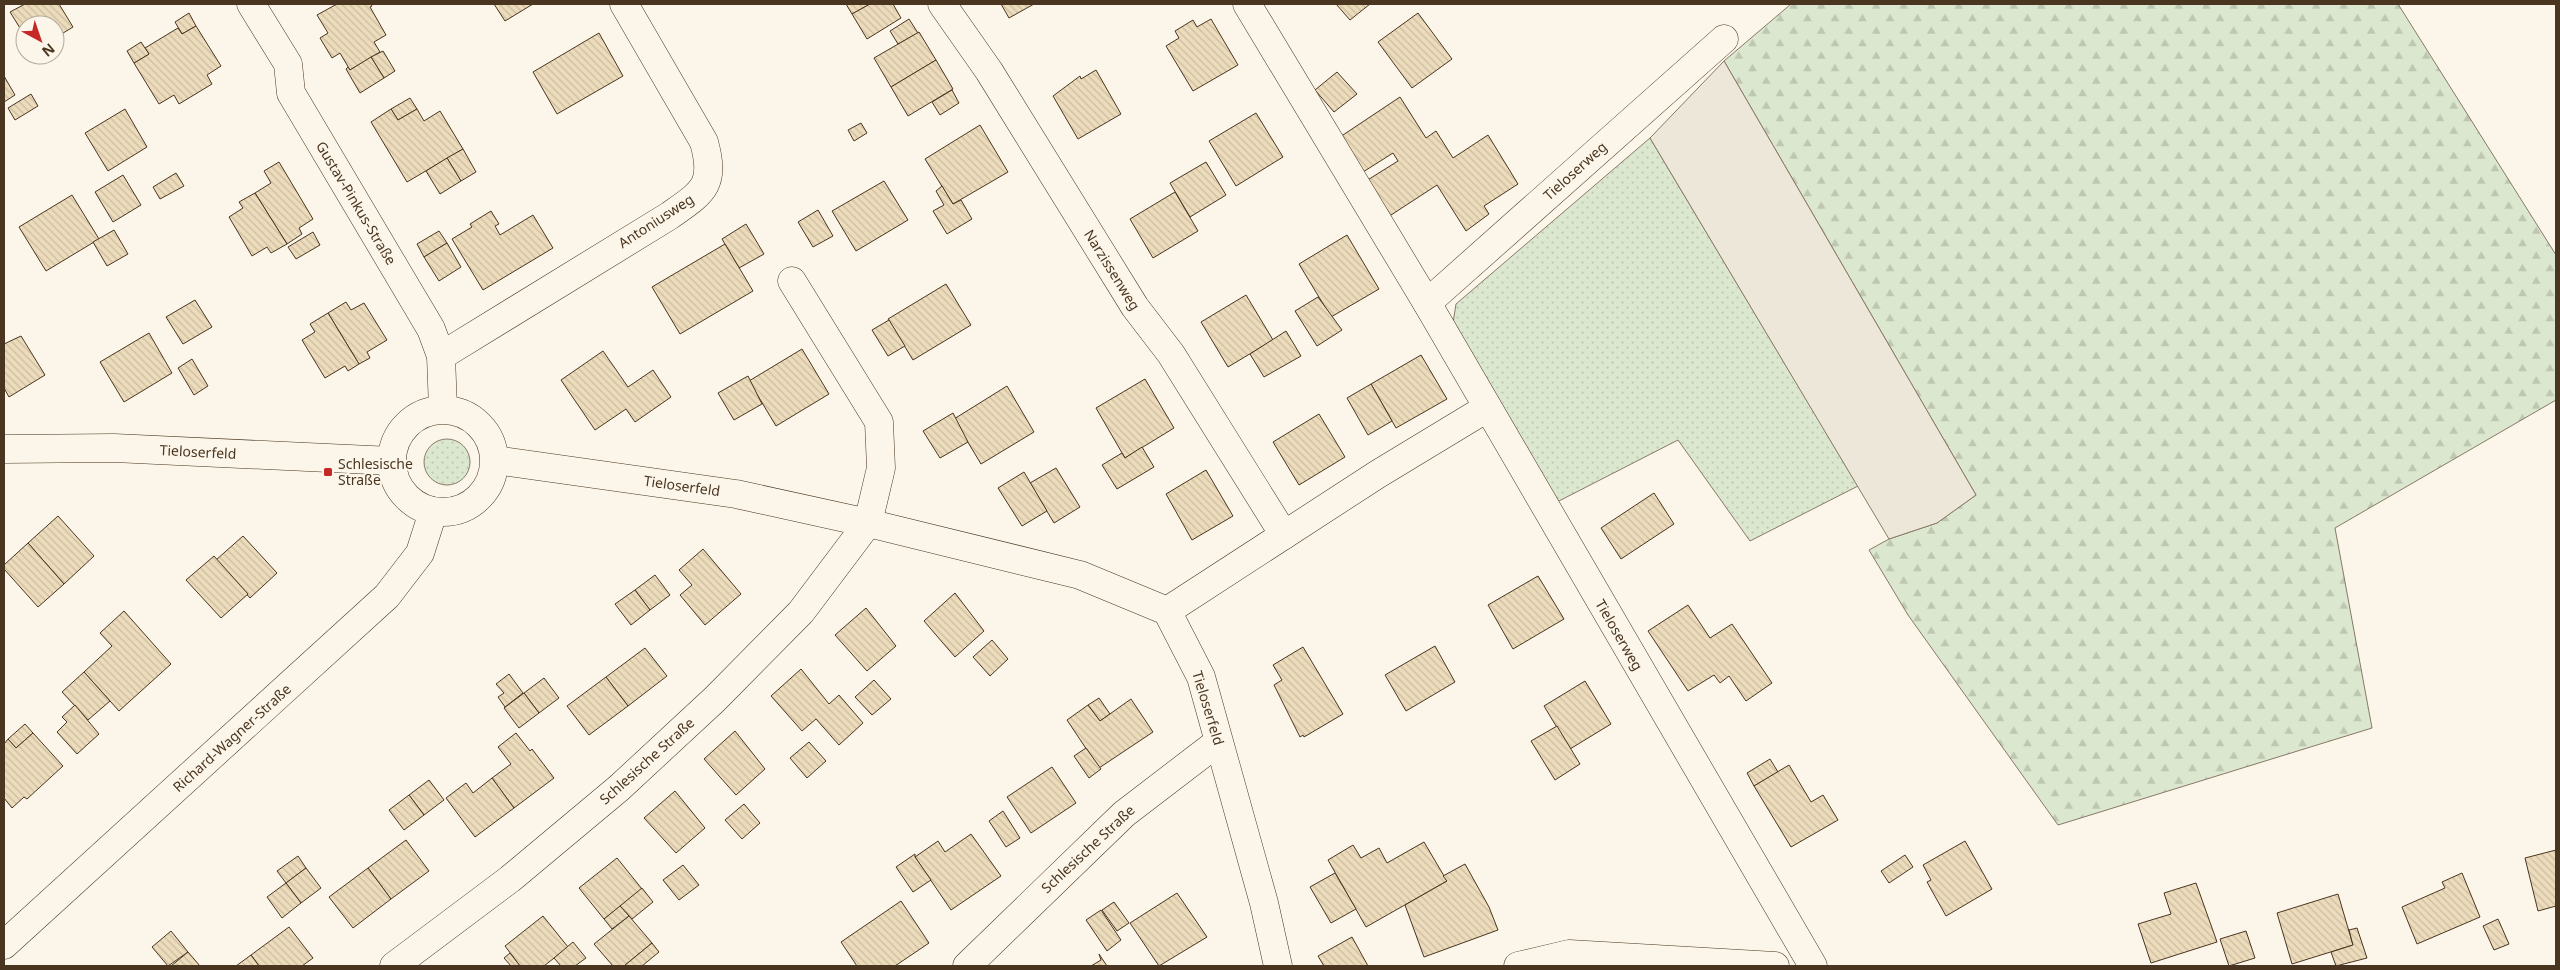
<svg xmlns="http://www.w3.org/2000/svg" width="2560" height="970" font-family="'Noto Sans',sans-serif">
<defs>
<pattern id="grass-dots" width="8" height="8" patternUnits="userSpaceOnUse" patternTransform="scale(1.25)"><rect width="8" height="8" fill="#dce7d0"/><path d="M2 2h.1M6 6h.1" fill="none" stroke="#bec7b2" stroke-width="1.8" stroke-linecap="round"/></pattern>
<pattern id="forest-firs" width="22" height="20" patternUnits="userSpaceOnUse" patternTransform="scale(1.25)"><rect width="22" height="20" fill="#dce7d0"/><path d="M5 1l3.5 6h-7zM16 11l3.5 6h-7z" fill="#bec7b2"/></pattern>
<pattern id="building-back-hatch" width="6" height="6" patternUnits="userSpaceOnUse" patternTransform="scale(1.25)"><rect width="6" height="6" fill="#ecdcbc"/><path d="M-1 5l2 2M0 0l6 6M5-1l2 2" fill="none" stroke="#ccbda1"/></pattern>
</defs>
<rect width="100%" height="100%" fill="#fbf6e9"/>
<!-- grass -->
<g fill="url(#grass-dots)" stroke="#887966">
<polygon points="1650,138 1858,486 1750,541 1678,440 1555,503 1453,323 1456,304"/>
<circle cx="447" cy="462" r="23"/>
</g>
<!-- forest -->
<polygon fill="url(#forest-firs)" stroke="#887966" points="1791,4 2398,4 2556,255 2556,400 2335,528 2372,728 2058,825 1908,615 1869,550 1889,539 1937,523 1976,495 1724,61"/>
<!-- parking -->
<polygon fill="#ede7d9" stroke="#887966" points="1724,61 1976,495 1937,523 1889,539 1650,138"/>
<!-- building -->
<g fill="url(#building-back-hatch)" stroke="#4a3520">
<polygon points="25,4 59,4 73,27 55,38 55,25 25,25 25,36 10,12"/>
<polygon points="337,4 371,4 372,6 370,7 386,35 374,42 380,52 350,70 340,53 332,58 320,38 328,33 317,15"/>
<polygon points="494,4 533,4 505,21"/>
<polygon points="846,4 870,4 852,14"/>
<polygon points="870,4 893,4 901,18 867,39 852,14"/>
<polygon points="1001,4 1034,4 1009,18"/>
<polygon points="1336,4 1370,4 1350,20"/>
<polygon points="189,13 196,26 182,34 175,22"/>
<polygon points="1418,13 1452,59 1412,88 1378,42"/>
<polygon points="909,19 918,33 898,44 890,31"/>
<polygon points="1211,19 1238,65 1193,91 1166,46 1179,38 1175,31 1193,20 1197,27"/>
<polygon points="196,26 221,66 207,75 212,84 179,104 174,95 159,104 134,63 149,54 145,48 178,28 182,34"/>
<polygon points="919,32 936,60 891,87 874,58"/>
<polygon points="599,33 623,76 557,114 533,72"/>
<polygon points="141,42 149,54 134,63 127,51"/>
<polygon points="383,51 395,71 384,78 371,57"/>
<polygon points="371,57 384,78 360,93 346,69 348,67 350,70"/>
<polygon points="936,60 953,89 908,116 891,87"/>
<polygon points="1096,70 1121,114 1078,139 1053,96 1080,76 1081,79"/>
<polygon points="1337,72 1357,94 1334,112 1315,90"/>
<polygon points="4,76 15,95 4,102"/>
<polygon points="952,90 959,103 940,115 932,102"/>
<polygon points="31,94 38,106 15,120 8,108"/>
<polygon points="1400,97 1426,138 1436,131 1453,158 1488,135 1518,184 1484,206 1489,214 1466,231 1437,185 1388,217 1366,181 1398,161 1393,153 1363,172 1340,137"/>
<polygon points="410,98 417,109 398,120 391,109"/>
<polygon points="125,109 147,147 108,171 85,133"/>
<polygon points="391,109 398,120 417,109 424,121 440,111 463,149 407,182 371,122"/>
<polygon points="1256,113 1283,157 1236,186 1209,141"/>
<polygon points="861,123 867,133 854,141 848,130"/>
<polygon points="980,125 1008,172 953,204 925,159"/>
<polygon points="463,149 476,172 461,181 447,158"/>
<polygon points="447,158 461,181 440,194 426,171"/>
<polygon points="279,162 313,219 299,228 302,234 287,244 255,193 271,183 264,171"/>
<polygon points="1206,162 1226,195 1190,217 1170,183"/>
<polygon points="176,173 184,186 160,199 153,187"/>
<polygon points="123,175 141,205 113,222 95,192"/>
<polygon points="884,181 908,220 856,251 832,211"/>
<polygon points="942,186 953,204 961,200 972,219 947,234 933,211 944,205 936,191"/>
<polygon points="1175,192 1198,231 1153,258 1130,219"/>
<polygon points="255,193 287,244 271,253 267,247 252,256 229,217 243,208 239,202"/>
<polygon points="72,195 99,239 46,271 19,227"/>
<polygon points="818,210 833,236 813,247 798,222"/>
<polygon points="491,211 499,224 495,226 500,235 533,215 553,248 483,290 452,239 472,227 470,224"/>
<polygon points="746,224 764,254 739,268 722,239"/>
<polygon points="114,230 128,254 107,266 93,242"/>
<polygon points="439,231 447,243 424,257 417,244"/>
<polygon points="313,232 320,245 296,259 288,247"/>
<polygon points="1347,235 1379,289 1331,317 1299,264"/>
<polygon points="447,243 461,267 439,281 424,257"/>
<polygon points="725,244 753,291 680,334 652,287"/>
<polygon points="946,284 971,325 913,360 888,319"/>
<polygon points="1246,295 1273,340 1228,367 1201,322"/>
<polygon points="1318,297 1342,330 1317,346 1295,311"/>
<polygon points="195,300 212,327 183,344 166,317"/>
<polygon points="346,302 351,310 364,303 387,340 367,352 370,358 359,364 328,313"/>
<polygon points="328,313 359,364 348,371 345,366 325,378 302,340 315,332 310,324"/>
<polygon points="889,320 905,346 888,356 872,330"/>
<polygon points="1286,331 1301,356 1264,377 1250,354"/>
<polygon points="149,333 172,373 124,402 100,362"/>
<polygon points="21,336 45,375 9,397 4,388 4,344"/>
<polygon points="802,349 829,394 776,426 749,381"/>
<polygon points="603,351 628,387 653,370 671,397 635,422 626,409 595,430 561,380"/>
<polygon points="1421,355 1447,399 1396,428 1371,384"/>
<polygon points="192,359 208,386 194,395 178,368"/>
<polygon points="748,376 762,404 734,420 718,393"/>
<polygon points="1145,379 1174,428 1125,458 1096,408"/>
<polygon points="1371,384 1392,421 1368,435 1347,398"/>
<polygon points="1007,386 1034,432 981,464 954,419"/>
<polygon points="953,413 968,442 940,458 923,431"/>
<polygon points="1319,414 1345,457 1299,485 1273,442"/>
<polygon points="1142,447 1154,467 1117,489 1102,465 1122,453 1125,458"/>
<polygon points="1056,468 1080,507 1054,523 1030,483"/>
<polygon points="1206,470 1233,516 1192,540 1166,494"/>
<polygon points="1024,472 1047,511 1022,526 998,488"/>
<polygon points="1654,493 1674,524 1621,559 1601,528"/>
<polygon points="58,516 94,556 64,584 28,543"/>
<polygon points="243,536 277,573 250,598 216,560"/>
<polygon points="28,543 64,584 38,607 4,569 4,565"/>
<polygon points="703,549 741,594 705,625 680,595 692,585 679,570"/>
<polygon points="214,556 248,594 221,618 186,580"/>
<polygon points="655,575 670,595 650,610 635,590"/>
<polygon points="1538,576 1564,619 1513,649 1488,605"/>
<polygon points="635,590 650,610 631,625 615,604"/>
<polygon points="955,593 984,631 955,657 924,621"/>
<polygon points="1688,605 1710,638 1732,624 1772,683 1746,701 1729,676 1720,683 1714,675 1688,691 1648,631"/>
<polygon points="866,608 896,646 867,671 835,635"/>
<polygon points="124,611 171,664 119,711 84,672 112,646 100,633"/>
<polygon points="992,640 1008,659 990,676 973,657"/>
<polygon points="1435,646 1455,682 1406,711 1385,675"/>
<polygon points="1303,647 1343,714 1304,737 1303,735 1300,737 1274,685 1282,680 1273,665"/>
<polygon points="645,648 667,676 628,706 606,677"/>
<polygon points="801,669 829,704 839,695 863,723 839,745 816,719 802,731 771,696"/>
<polygon points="84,672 110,701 88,720 62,692"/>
<polygon points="509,674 523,693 505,707 498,697 504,693 496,684"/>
<polygon points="606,677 628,706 589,735 567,706"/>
<polygon points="544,678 559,698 539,713 524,693"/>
<polygon points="874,680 891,699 872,715 855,697"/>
<polygon points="1585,681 1611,724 1570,749 1544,706"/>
<polygon points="524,693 539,713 519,728 504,708"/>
<polygon points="1099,698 1110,714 1100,721 1088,705"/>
<polygon points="1131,699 1153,732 1099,768 1067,720 1088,705 1100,721"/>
<polygon points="75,705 99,734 77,754 57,732 67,722 62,717"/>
<polygon points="25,724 33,733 16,748 8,739"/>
<polygon points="1557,726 1580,764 1555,780 1531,741"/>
<polygon points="735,731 765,769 736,795 704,759"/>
<polygon points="33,733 63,766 27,799 24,797 12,808 4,798 4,744 8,739 16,748"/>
<polygon points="516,733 530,751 532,749 554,778 514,808 492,778 511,764 498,747"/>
<polygon points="809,742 826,761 807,778 790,758"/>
<polygon points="1086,748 1101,769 1089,778 1074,756"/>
<polygon points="1770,759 1778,772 1754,786 1747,773"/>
<polygon points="1789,765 1811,802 1823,795 1838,820 1791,847 1754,786"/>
<polygon points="1052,767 1076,803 1031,833 1007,797"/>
<polygon points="492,778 514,808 475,837 446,798 466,783 473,793"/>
<polygon points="429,780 444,800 424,815 409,795"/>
<polygon points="675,791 705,828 676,853 644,818"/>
<polygon points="409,795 424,815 404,830 389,810"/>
<polygon points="744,804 760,823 742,839 725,820"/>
<polygon points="1003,811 1020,838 1006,847 989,821"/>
<polygon points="971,834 1001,876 951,910 915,857 938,841 945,852"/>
<polygon points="406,840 429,871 391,899 368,868"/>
<polygon points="1965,841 1992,889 1946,916 1927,882 1931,880 1923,865"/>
<polygon points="1424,842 1447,881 1366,927 1328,860 1353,845 1361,858 1379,848 1387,863"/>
<polygon points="2556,850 2556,906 2538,911 2525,858"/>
<polygon points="915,854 915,857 931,880 913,892 896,867"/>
<polygon points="1905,855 1913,867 1889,883 1881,871"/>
<polygon points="298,856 306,868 286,883 277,871"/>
<polygon points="617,858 642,889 604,919 579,888"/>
<polygon points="1465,864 1489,907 1498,930 1424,957 1405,905 1447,881 1443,876"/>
<polygon points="683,865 699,885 679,900 663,880"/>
<polygon points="306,868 321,888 301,903 286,883"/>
<polygon points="368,868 391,899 353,928 329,897"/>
<polygon points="1335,873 1356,909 1331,923 1310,887"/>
<polygon points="2462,873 2480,917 2417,944 2402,907 2445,888 2442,882"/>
<polygon points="286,883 301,903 282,918 267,897"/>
<polygon points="2196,883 2217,942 2151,963 2138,924 2171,914 2164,893"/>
<polygon points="642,888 653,902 632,919 620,906"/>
<polygon points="1177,893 1207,937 1159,966 1130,923"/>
<polygon points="2338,894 2353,945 2292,964 2277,913"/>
<polygon points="901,901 929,943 895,966 857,966 841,942"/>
<polygon points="1114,902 1129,923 1117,931 1102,910"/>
<polygon points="620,906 629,916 612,929 604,919"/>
<polygon points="1101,910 1121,940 1107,951 1086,920"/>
<polygon points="543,916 568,947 544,966 520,966 505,946"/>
<polygon points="629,916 652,943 624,966 613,966 594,944"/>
<polygon points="2498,919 2509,944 2494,950 2483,926"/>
<polygon points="289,927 313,958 302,966 259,966 251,955"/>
<polygon points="2357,928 2367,958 2336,966 2331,952 2353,945 2349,930"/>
<polygon points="171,931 188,952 168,966 152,947"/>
<polygon points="2246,931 2255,958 2229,966 2220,939"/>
<polygon points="1352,937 1368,966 1324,966 1318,956"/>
<polygon points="573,942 586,958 575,966 561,966 554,958"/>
<polygon points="652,943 659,952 642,966 624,966"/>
<polygon points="188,952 200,966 171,966"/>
<polygon points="510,953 520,966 511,966 504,958"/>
<polygon points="1099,954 1107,966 1091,966 1101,960"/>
<polygon points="251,955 259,966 236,966"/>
</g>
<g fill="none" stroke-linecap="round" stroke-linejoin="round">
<defs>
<g id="minor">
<polyline points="251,4 288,64 291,93 431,329 441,356 443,409"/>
<polyline points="942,4 989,71 1135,307 1171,354 1284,535"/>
<polyline points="1247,4 1427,303 1813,966"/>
<polyline points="1427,303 1724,39"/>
<path d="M441,356L669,216C703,192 716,186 704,142L624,4"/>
<circle cx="443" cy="461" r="51"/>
<polyline points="4,449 114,448 392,461"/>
<polyline points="495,460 736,494 868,523 1080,575 1167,611 1201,677 1264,903 1278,966"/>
<polyline points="1167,611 1378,474 1487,408"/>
<polyline points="4,945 387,596 420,553 433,512"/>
<polyline points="394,966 510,879 619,788 715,699 801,612 868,523 881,468 879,422 792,281"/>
<polyline points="967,966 1124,814 1218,742"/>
<polyline points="1518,966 1569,954 1775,966"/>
</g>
</defs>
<!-- minor casing -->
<use href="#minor" stroke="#4a3520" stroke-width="29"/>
<!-- minor -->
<use href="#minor" stroke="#fbf6e9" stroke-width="28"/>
</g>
<!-- markers -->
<rect fill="#c62828" stroke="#fbf6e9" stroke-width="2" x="323" y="467" width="10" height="10" rx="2.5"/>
<g text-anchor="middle" stroke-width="4" stroke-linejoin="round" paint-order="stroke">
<!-- street labels -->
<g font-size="14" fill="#4a3520" stroke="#fbf6e9">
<text transform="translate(1575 171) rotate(-42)" y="5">Tieloserweg</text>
<text transform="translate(356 203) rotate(59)" y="5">Gustav-Pinkus-Straße</text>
<text transform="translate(656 221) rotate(-33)" y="5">Antoniusweg</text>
<text transform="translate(1112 270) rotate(58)" y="5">Narzissenweg</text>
<text transform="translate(198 452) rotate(3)" y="5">Tieloserfeld</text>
<text transform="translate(682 486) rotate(8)" y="5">Tieloserfeld</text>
<text transform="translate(1619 635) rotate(60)" y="5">Tieloserweg</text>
<text transform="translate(1208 708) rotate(73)" y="5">Tieloserfeld</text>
<text transform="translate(232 738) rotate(-42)" y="5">Richard-Wagner-Straße</text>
<text transform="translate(647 761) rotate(-42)" y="5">Schlesische Straße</text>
<text transform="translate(1088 849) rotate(-43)" y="5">Schlesische Straße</text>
</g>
<!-- poi labels -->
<g font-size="14" fill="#4a3520" stroke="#fbf6e9" text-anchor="start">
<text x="338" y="469">Schlesische<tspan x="338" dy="16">Straße</tspan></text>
</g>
</g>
<!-- border -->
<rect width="2560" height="970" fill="none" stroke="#4a3520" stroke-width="10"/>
<!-- north arrow -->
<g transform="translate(40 40) rotate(140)"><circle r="24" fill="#fbf6e9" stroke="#b4a999"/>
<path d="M0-4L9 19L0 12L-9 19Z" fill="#c62828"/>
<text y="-8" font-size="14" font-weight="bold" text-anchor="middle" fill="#4a3520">N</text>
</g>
</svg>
